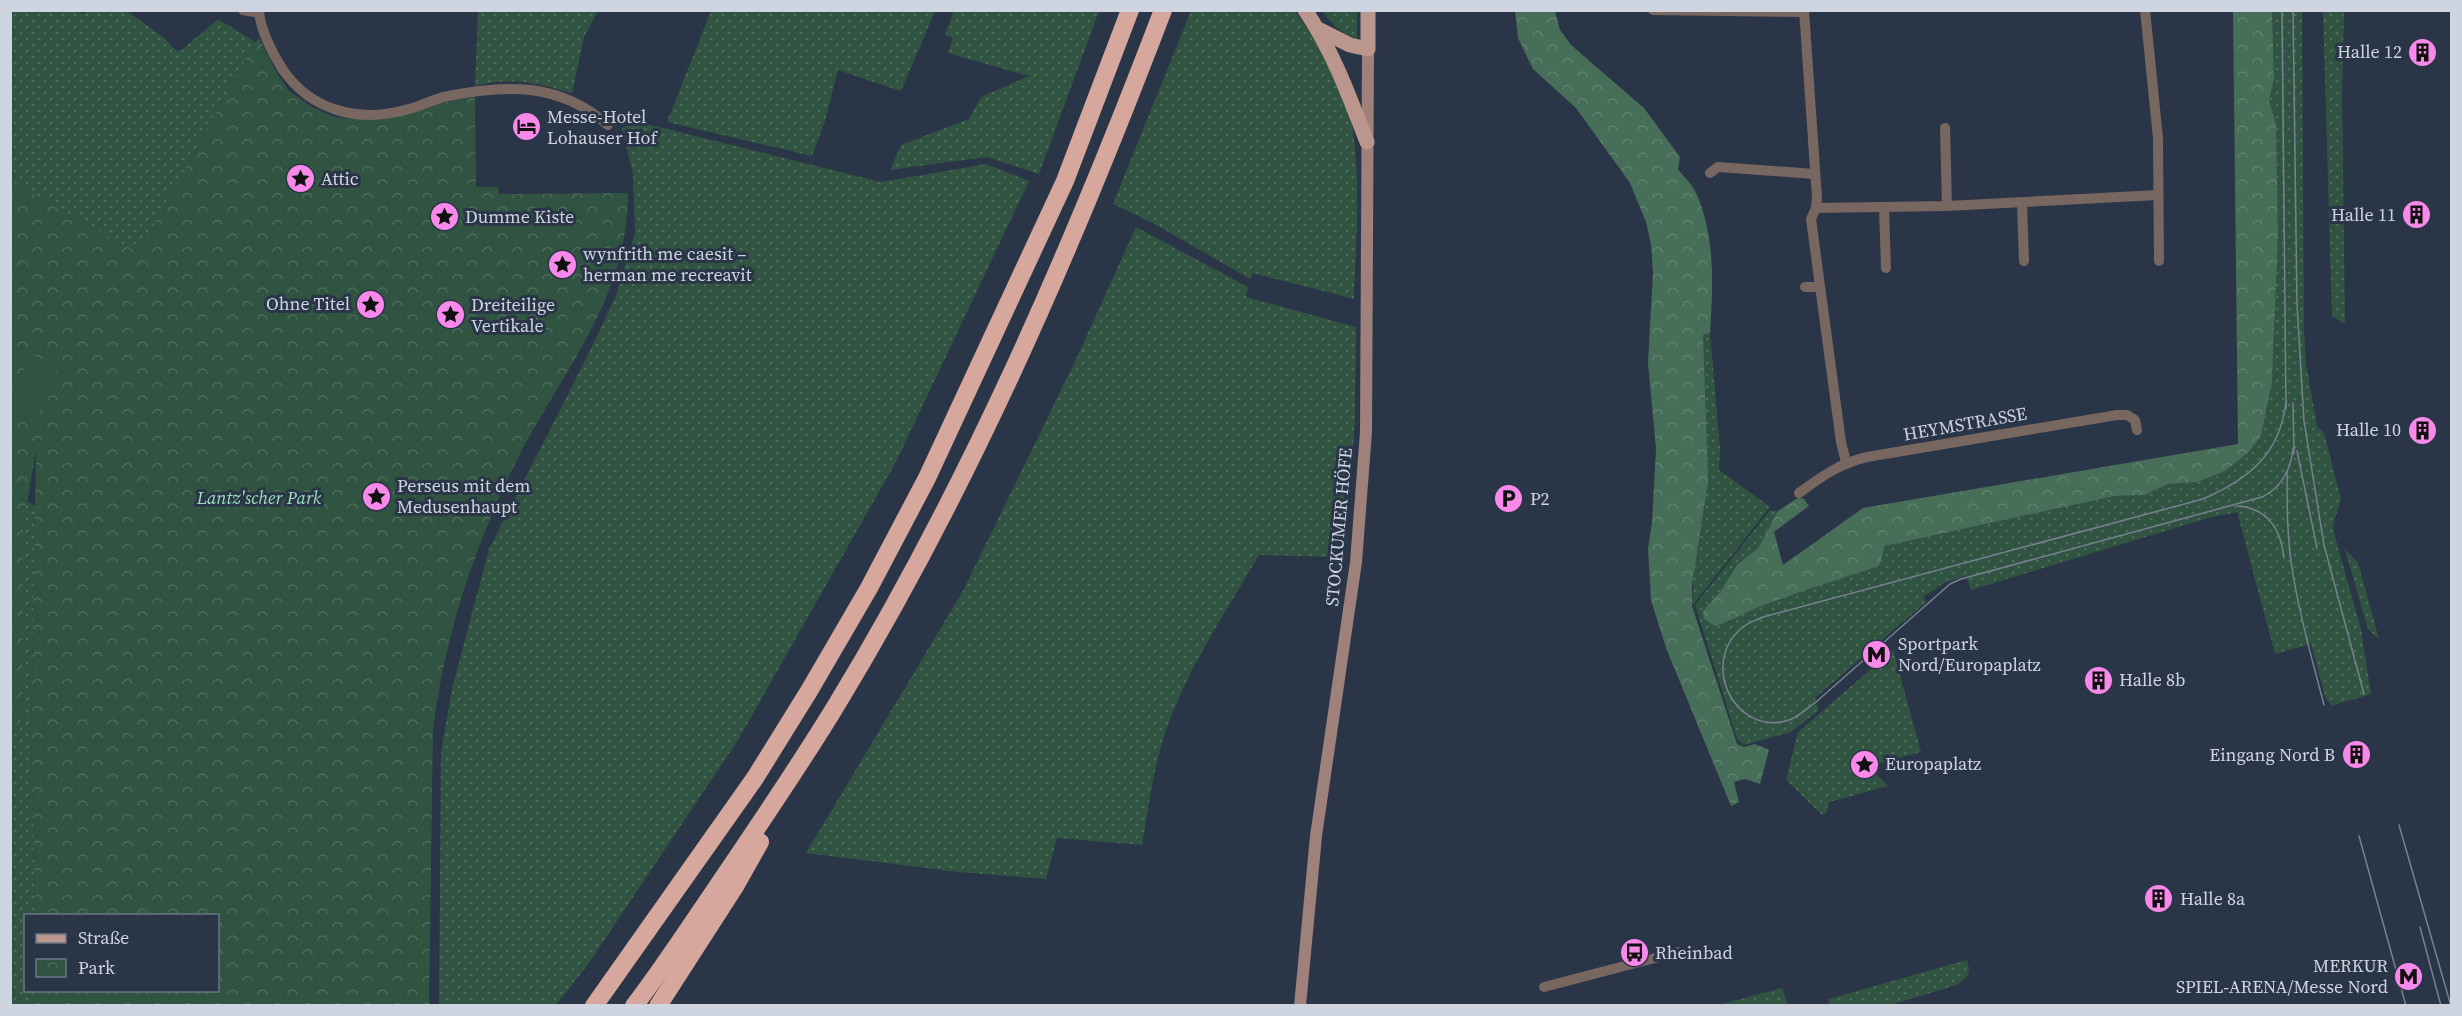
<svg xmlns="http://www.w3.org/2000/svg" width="2462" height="1016" font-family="'Source Serif 4',serif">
<defs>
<pattern id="grass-dots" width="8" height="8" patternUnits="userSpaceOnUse" patternTransform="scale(1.5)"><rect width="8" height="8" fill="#305441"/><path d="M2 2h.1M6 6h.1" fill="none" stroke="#4d6c5c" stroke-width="1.8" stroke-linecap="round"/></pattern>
<pattern id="forest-crowns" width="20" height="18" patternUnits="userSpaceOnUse" patternTransform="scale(1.5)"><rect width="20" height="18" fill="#476e58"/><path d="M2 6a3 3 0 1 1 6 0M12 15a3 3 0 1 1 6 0" fill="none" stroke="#608270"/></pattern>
<pattern id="park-crowns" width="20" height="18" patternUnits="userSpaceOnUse" patternTransform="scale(1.5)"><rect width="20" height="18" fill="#305441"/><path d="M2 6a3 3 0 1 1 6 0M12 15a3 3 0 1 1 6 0" fill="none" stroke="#4d6c5c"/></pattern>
</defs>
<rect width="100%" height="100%" fill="#2a3547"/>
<!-- grass -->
<g fill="url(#grass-dots)">
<polygon points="75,10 83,14 87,11 127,11 164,38 177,51 183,49 218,19 255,42 138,254 11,181 11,11"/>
<path d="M478,11H598L584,37L572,93C537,83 510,76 475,86Z"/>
<polygon points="711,11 711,10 935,11 901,91 838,70 825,121 812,156 667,122"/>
<polygon points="954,11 1099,11 1039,174 987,157 890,170 901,145 969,119 981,97 1029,76 948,53 953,38 945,35"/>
<path d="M1191,11H1295C1307,29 1323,48 1334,68C1367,134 1356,227 1354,299L1253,273L1250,279L1153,223L1113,204Z"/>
<path d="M1322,11H1357V39C1340,33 1332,24 1322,11Z"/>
<path d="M2272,11H2302L2304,328L2306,363L2317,426L2324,433L2341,499L2333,525L2334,533L2361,629L2371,694L2331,706L2329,701L2326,700L2311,644L2275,654L2237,512L2208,518L1971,590L1966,576L1944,583L1923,597L1926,602L1815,698L1819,710L1791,732L1744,745L1737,739L1695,605L1770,510L1778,511L1758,548L1737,565L1720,592L1703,611L1727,623C1768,597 1832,582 1879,566L1885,546L2115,496L2145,495L2168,484L2198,482L2225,471L2249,452L2261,435L2272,382L2278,235L2276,125L2269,100L2274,79Z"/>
<polygon points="2323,11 2344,11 2342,93 2345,324 2332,316"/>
<polygon points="638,122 881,182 986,164 1029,181 896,462 738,740 589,963 556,1005 439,1005 441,752 452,689 489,549 588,355 616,295 635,233 633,174 622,128"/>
<path d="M1136,227L1248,287L1246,297L1356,327L1355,420L1346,545L1336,557L1259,555C1227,610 1190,665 1168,725C1154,763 1149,805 1142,845L1057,838L1046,879L959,872L806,853L964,589L1077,357Z"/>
<polygon points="1710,333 1720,448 1719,470 1770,507 1692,606 1703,335"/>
<polygon points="22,498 35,506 31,735 35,915 26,916 26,990 36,991 36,1005 11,1005 10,743 22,718"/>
<polygon points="2345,549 2358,563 2379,639 2368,629"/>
<polygon points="1893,650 1921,752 1868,766 1888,786 1829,802 1826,813 1822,815 1786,780 1798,732"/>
<polygon points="1967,960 1969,968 1968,976 1957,985 1890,1005 1829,1005 1828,999"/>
<polygon points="1782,988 1788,1005 1718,1005"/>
</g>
<!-- forest -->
<g fill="url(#forest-crowns)">
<path d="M1515,11H1555L1560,30L1571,45L1644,108L1680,157L1678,169C1683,176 1691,183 1695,191C1716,234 1713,287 1710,333L1703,335L1708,481L1692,585V606L1737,744L1744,747L1755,744L1769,750L1760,784L1745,779L1734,782L1739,802L1731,806L1666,648L1651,600L1648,549L1652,522L1656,449L1648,363L1653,272L1651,244L1646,222L1630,183L1576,108L1533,69L1518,38Z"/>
<path d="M2233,11H2272L2274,79L2269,100L2276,125L2278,235L2272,382L2261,436L2249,452L2225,471L2198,482L2168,484L2145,495L2115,496L1885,546L1879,566C1840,579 1800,591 1761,606C1745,612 1731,622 1715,626L1704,619L1703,611L1720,592L1737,565L1758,548L1778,511L1799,497L1804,499L1809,506L1774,532L1783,565L1863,508L2238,444Z"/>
</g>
<!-- park -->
<path fill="url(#park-crowns)" d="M259,38L274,68L289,91L312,107L334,117L366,120L475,96L476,187H498L499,194L628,193C628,300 561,372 516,462C474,547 445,635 433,730L429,1005H36V991L218,990V916L35,915L31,735L36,450L23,527L22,718L11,743V181L138,253L255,42Z"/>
<!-- pitch -->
<g fill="#305441">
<polygon points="11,343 26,350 11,385"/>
<polygon points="31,354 59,367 32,426 10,416 11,398"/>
</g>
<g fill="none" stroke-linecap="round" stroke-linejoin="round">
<!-- street -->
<g stroke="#786661" stroke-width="10">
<polyline points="243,10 259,13"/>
<path d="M259,10C260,29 273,54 283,70C311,110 357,123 405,110C419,107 433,99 448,96C508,84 560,83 608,125"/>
<polyline points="1653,10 1804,12"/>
<polyline points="1804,10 1817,198 1816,208 1811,219 1841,442 1846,462"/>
<polyline points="2145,10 2158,138 2159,261"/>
<polyline points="1945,128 1947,206"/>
<polyline points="1710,173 1718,167 1815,174"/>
<polyline points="2022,203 2024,261"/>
<polyline points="1816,208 1947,206 2158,195"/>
<polyline points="1884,208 1886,268"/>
<polyline points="1805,287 1819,287"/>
<path d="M1799,493C1821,477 1840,463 1867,457L2117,415H2127L2135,420L2137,430"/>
<polyline points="1544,987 1678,952"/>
</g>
<!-- secondary -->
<polyline stroke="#9e817a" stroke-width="12" points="1300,1006 1316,836 1356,562 1366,432 1368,49"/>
<!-- primary -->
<g stroke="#bb968c" stroke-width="15">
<path d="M1305,10C1333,51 1349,96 1367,142"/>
<polyline points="1318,29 1350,45 1368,49 1368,10"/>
</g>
<!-- highway -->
<g stroke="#d6a89d" stroke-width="18">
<polyline points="594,1006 755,778 809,691 869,588 927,478 1065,181 1130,10"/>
<path d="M634,1006C664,967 691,925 719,884C759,825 800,765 837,704C970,485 1072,249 1163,10"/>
<polyline points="658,1006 734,888 760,842"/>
</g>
<!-- tram -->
<g stroke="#788190" stroke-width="1.5">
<polyline points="2282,10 2286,409"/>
<polyline points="2293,10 2297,304 2304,421 2324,545 2364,694"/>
<path d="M2286,402C2280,454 2249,479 2203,499L1763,617C1757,620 1750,622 1746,625C1697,658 1733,738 1789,720C1799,717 1807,708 1816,702L1950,584L1961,579L2262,497C2282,487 2291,469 2293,448"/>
<polyline points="2293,403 2294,454"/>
<polyline points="2297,451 2317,548"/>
<path d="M2287,472C2287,506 2287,541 2293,574C2300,619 2313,662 2324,705"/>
<path d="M2237,506C2268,508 2281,530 2284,558"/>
<polyline points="2399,825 2451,1006"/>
<polyline points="2359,836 2406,1006"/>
<polyline points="2420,927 2441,1006"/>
</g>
</g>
<!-- icons -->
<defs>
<symbol id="building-disc" viewBox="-11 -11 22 22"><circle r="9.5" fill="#f888e9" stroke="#2a3547"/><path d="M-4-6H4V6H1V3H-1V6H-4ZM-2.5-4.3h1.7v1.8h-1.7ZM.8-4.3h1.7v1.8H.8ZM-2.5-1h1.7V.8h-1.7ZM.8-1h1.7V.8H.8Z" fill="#111"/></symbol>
<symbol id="hotel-disc" viewBox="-11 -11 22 22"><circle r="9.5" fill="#f888e9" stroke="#2a3547"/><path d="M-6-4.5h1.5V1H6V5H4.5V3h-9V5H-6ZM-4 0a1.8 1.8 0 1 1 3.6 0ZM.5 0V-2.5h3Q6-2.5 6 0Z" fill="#111"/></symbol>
<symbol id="sight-disc" viewBox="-11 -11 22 22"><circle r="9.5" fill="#f888e9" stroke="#2a3547"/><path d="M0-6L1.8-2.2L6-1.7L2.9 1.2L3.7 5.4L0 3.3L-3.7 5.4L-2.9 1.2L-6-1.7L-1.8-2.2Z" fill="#111"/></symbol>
<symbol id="parking-disc" viewBox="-11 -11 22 22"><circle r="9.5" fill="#f888e9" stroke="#2a3547"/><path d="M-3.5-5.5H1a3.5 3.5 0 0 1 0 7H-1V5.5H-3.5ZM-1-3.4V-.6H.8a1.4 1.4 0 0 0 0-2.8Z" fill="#111"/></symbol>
<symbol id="metro-disc" viewBox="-11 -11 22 22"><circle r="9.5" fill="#f888e9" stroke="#2a3547"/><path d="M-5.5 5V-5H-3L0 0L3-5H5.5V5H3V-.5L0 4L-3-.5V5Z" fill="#111"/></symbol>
<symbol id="bus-disc" viewBox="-11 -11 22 22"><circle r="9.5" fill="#f888e9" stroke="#2a3547"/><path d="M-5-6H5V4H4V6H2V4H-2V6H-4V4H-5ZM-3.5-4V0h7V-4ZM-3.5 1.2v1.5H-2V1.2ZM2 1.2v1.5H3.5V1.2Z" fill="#111"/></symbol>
</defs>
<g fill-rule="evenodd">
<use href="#building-disc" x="2406" y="36" width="33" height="33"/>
<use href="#hotel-disc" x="510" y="110" width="33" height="33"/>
<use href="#sight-disc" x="284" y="162" width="33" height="33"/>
<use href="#building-disc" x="2400" y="198" width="33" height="33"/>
<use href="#sight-disc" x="428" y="200" width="33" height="33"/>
<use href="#sight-disc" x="546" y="248" width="33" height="33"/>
<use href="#sight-disc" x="354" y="288" width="33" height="33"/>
<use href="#sight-disc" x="434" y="298" width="33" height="33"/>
<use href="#building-disc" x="2406" y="414" width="33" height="33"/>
<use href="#sight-disc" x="360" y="480" width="33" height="33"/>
<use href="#parking-disc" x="1492" y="482" width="33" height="33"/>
<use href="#metro-disc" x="1860" y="638" width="33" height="33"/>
<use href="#building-disc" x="2082" y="664" width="33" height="33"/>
<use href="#building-disc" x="2340" y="738" width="33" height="33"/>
<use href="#sight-disc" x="1848" y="748" width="33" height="33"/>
<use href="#building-disc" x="2142" y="882" width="33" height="33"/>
<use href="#bus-disc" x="1618" y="936" width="33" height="33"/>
<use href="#metro-disc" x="2392" y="960" width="33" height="33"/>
</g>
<g text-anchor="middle" stroke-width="6" stroke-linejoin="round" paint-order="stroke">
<!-- poi labels -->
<g font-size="18" fill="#ced5e1" stroke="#2a3547" text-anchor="start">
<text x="2402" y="58" text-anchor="end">Halle 12</text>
<text x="547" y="123">Messe-Hotel<tspan x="547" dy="21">Lohauser Hof</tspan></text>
<text x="321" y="185">Attic</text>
<text x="2396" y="221" text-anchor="end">Halle 11</text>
<text x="465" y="223">Dumme Kiste</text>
<text x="583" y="260">wynfrith me caesit –<tspan x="583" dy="21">herman me recreavit</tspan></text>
<text x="350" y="310" text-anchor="end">Ohne Titel</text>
<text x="471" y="311">Dreiteilige<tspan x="471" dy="21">Vertikale</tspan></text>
<text x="2401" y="436" text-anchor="end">Halle 10</text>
<text x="397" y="492">Perseus mit dem<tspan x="397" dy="21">Medusenhaupt</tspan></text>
<text x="1530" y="505">P2</text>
<text x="1898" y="650">Sportpark<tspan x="1898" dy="21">Nord/Europaplatz</tspan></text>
<text x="2119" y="686">Halle 8b</text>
<text x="2335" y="761" text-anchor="end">Eingang Nord B</text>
<text x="1885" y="770">Europaplatz</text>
<text x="2180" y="905">Halle 8a</text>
<text x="1655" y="959">Rheinbad</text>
<text x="2388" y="972" text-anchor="end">MERKUR<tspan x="2388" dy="21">SPIEL-ARENA/Messe Nord</tspan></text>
</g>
<!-- street labels -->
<g font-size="18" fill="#ced5e1" stroke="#2a3547">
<text transform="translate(1965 424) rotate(-10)" y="6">HEYMSTRASSE</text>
<text transform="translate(1339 527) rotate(-85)" y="6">STOCKUMER HÖFE</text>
</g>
<!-- park labels -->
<g font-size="18" font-style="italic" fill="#9cdfb9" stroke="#2a3547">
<text x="259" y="504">Lantz'scher Park</text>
</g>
</g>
<!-- border -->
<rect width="2462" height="1016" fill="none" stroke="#ced5e1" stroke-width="24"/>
<!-- legend -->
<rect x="24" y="914" width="195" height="78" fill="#2a3547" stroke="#6c7585" stroke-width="1.5"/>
<rect x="36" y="934" width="30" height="9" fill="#bb968c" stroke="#6c7585" stroke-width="1.5"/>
<text x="78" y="944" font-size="18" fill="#ced5e1">Straße</text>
<rect x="36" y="959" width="30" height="18" fill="url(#park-crowns)" stroke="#6c7585" stroke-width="1.5"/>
<text x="78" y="974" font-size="18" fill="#ced5e1">Park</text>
</svg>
